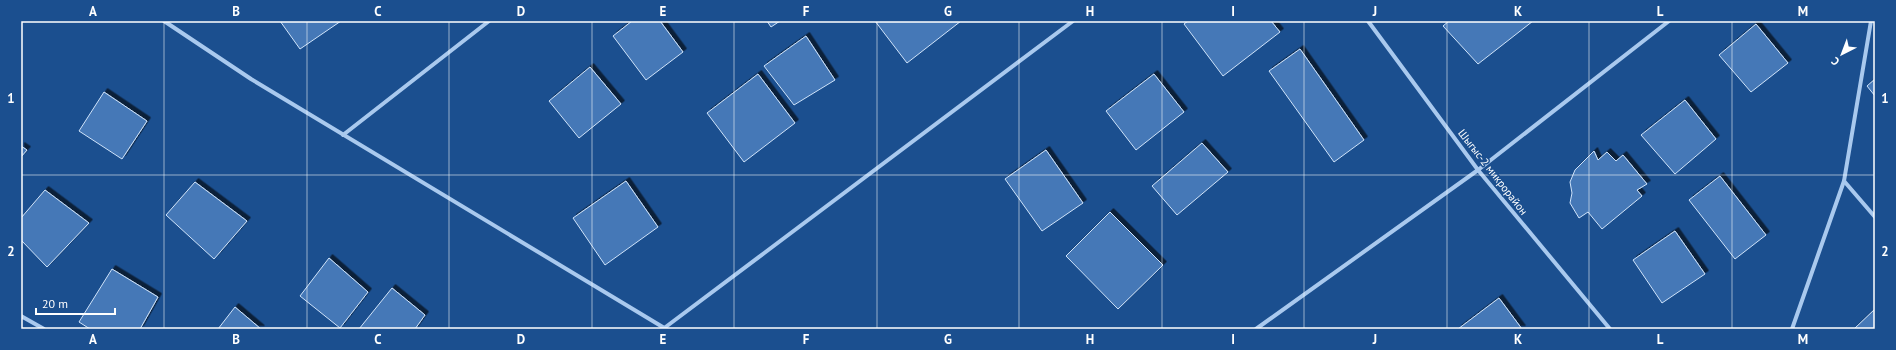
<svg xmlns="http://www.w3.org/2000/svg" width="1896" height="350" font-family="'PT Sans',sans-serif">
<defs>
<filter id="shadow"><feDropShadow dx="3.5" dy="-3.5" stdDeviation="0" flood-color="#0009"/></filter>
</defs>
<rect width="100%" height="100%" fill="#1b4f8f"/>
<!-- building -->
<g fill="#4478b7" stroke="#cfe3fa" filter="url(#shadow)">
<polygon points="280,21 341,21 300,49"/>
<polygon points="632,21 660,21 683,52 646,80 613,36"/>
<polygon points="767,21 780,21 771,27"/>
<polygon points="875,21 961,21 907,63"/>
<polygon points="1188,21 1271,21 1280,32 1223,76 1184,24"/>
<polygon points="1449,21 1533,21 1478,64 1443,26"/>
<polygon points="1756,24 1788,63 1751,92 1719,55"/>
<polygon points="806,36 835,80 794,105 764,66"/>
<polygon points="1300,49 1364,140 1334,162 1269,71"/>
<polygon points="590,67 621,104 579,138 549,101"/>
<polygon points="758,74 795,123 744,162 707,113"/>
<polygon points="1154,74 1184,112 1136,150 1106,111"/>
<polygon points="1875,79 1875,96 1867,86"/>
<polygon points="104,92 147,121 122,159 79,131"/>
<polygon points="1685,100 1716,139 1675,174 1641,135"/>
<polygon points="1202,143 1228,172 1177,215 1152,186"/>
<polygon points="21,146 27,150 21,157"/>
<polygon points="1046,150 1083,203 1042,231 1005,179"/>
<polygon points="1594,151 1598,160 1607,152 1616,161 1623,155 1647,184 1637,190 1642,196 1602,229 1588,212 1579,218 1570,203 1572,193 1570,182 1575,170"/>
<polygon points="1720,176 1766,235 1735,259 1689,200"/>
<polygon points="626,181 658,227 605,265 573,218"/>
<polygon points="195,182 247,221 214,259 166,215"/>
<polygon points="45,190 89,223 47,267 21,240 21,218"/>
<polygon points="1110,212 1163,265 1118,309 1066,256"/>
<polygon points="1675,231 1705,274 1662,303 1633,260"/>
<polygon points="329,258 368,292 340,328 300,296"/>
<polygon points="112,269 158,297 140,329 90,329 79,322"/>
<polygon points="392,288 425,315 415,329 359,329"/>
<polygon points="1499,298 1522,329 1458,329"/>
<polygon points="235,307 261,329 218,329"/>
<polygon points="1875,309 1875,329 1854,329"/>
</g>
<g fill="none" stroke-linecap="round" stroke-linejoin="round">
<!-- street -->
<g stroke="#a9c9ee" stroke-width="4">
<polyline points="164,21 251,79 666,329"/>
<polyline points="1368,21 1478,170 1610,329"/>
<polyline points="343,135 489,21"/>
<polyline points="1844,181 1875,217"/>
<polyline points="21,316 44,329"/>
<polyline points="663,329 1073,21"/>
<polyline points="1256,329 1478,170 1669,21"/>
<polyline points="1792,329 1844,181 1871,21"/>
</g>
</g>
<!-- grid -->
<path fill="none" stroke="#fff" stroke-width="1" stroke-opacity="0.55" d="M164,21V329M307,21V329M449,21V329M592,21V329M734,21V329M877,21V329M1019,21V329M1162,21V329M1304,21V329M1447,21V329M1589,21V329M1732,21V329M21,175H1875"/>
<g text-anchor="middle" stroke-width="3" stroke-linejoin="round" paint-order="stroke">
<!-- street labels -->
<g font-size="11" fill="#fff" stroke="#1b4f8f">
<text transform="translate(1493 172) rotate(52)" y="4">Шыгыс-2 микрорайон</text>
</g>
</g>
<!-- border -->
<rect width="1896" height="350" fill="none" stroke="#1b4f8f" stroke-width="44"/>
<!-- north arrow -->
<g transform="translate(1842 54) rotate(222)" stroke="#1b4f8f" stroke-width="3" paint-order="stroke">
<path d="M0-3L7 15L0 10L-7 15Z" fill="#ffffff"/>
<text y="-6" font-size="11" font-weight="bold" text-anchor="middle" fill="#ffffff">С</text>
</g>
<!-- scale -->
<path d="M36 308v6h79v-6" fill="none" stroke="#ffffff" stroke-width="2"/>
<text x="42" y="308" font-size="12" fill="#ffffff" stroke="#1b4f8f" stroke-width="3" paint-order="stroke">20 m</text>
<rect x="22" y="22" width="1852" height="306" fill="none" stroke="#fff" stroke-width="1.5"/>
<g font-size="13" text-anchor="middle" font-weight="bold" fill="#fff">
<text x="93" y="16">A</text>
<text x="236" y="16">B</text>
<text x="378" y="16">C</text>
<text x="521" y="16">D</text>
<text x="663" y="16">E</text>
<text x="806" y="16">F</text>
<text x="948" y="16">G</text>
<text x="1090" y="16">H</text>
<text x="1233" y="16">I</text>
<text x="1375" y="16">J</text>
<text x="1518" y="16">K</text>
<text x="1660" y="16">L</text>
<text x="1803" y="16">M</text>
<text x="11" y="103">1</text>
<text x="1885" y="103">1</text>
<text x="11" y="256">2</text>
<text x="1885" y="256">2</text>
<text x="93" y="344">A</text>
<text x="236" y="344">B</text>
<text x="378" y="344">C</text>
<text x="521" y="344">D</text>
<text x="663" y="344">E</text>
<text x="806" y="344">F</text>
<text x="948" y="344">G</text>
<text x="1090" y="344">H</text>
<text x="1233" y="344">I</text>
<text x="1375" y="344">J</text>
<text x="1518" y="344">K</text>
<text x="1660" y="344">L</text>
<text x="1803" y="344">M</text>
</g>
</svg>
